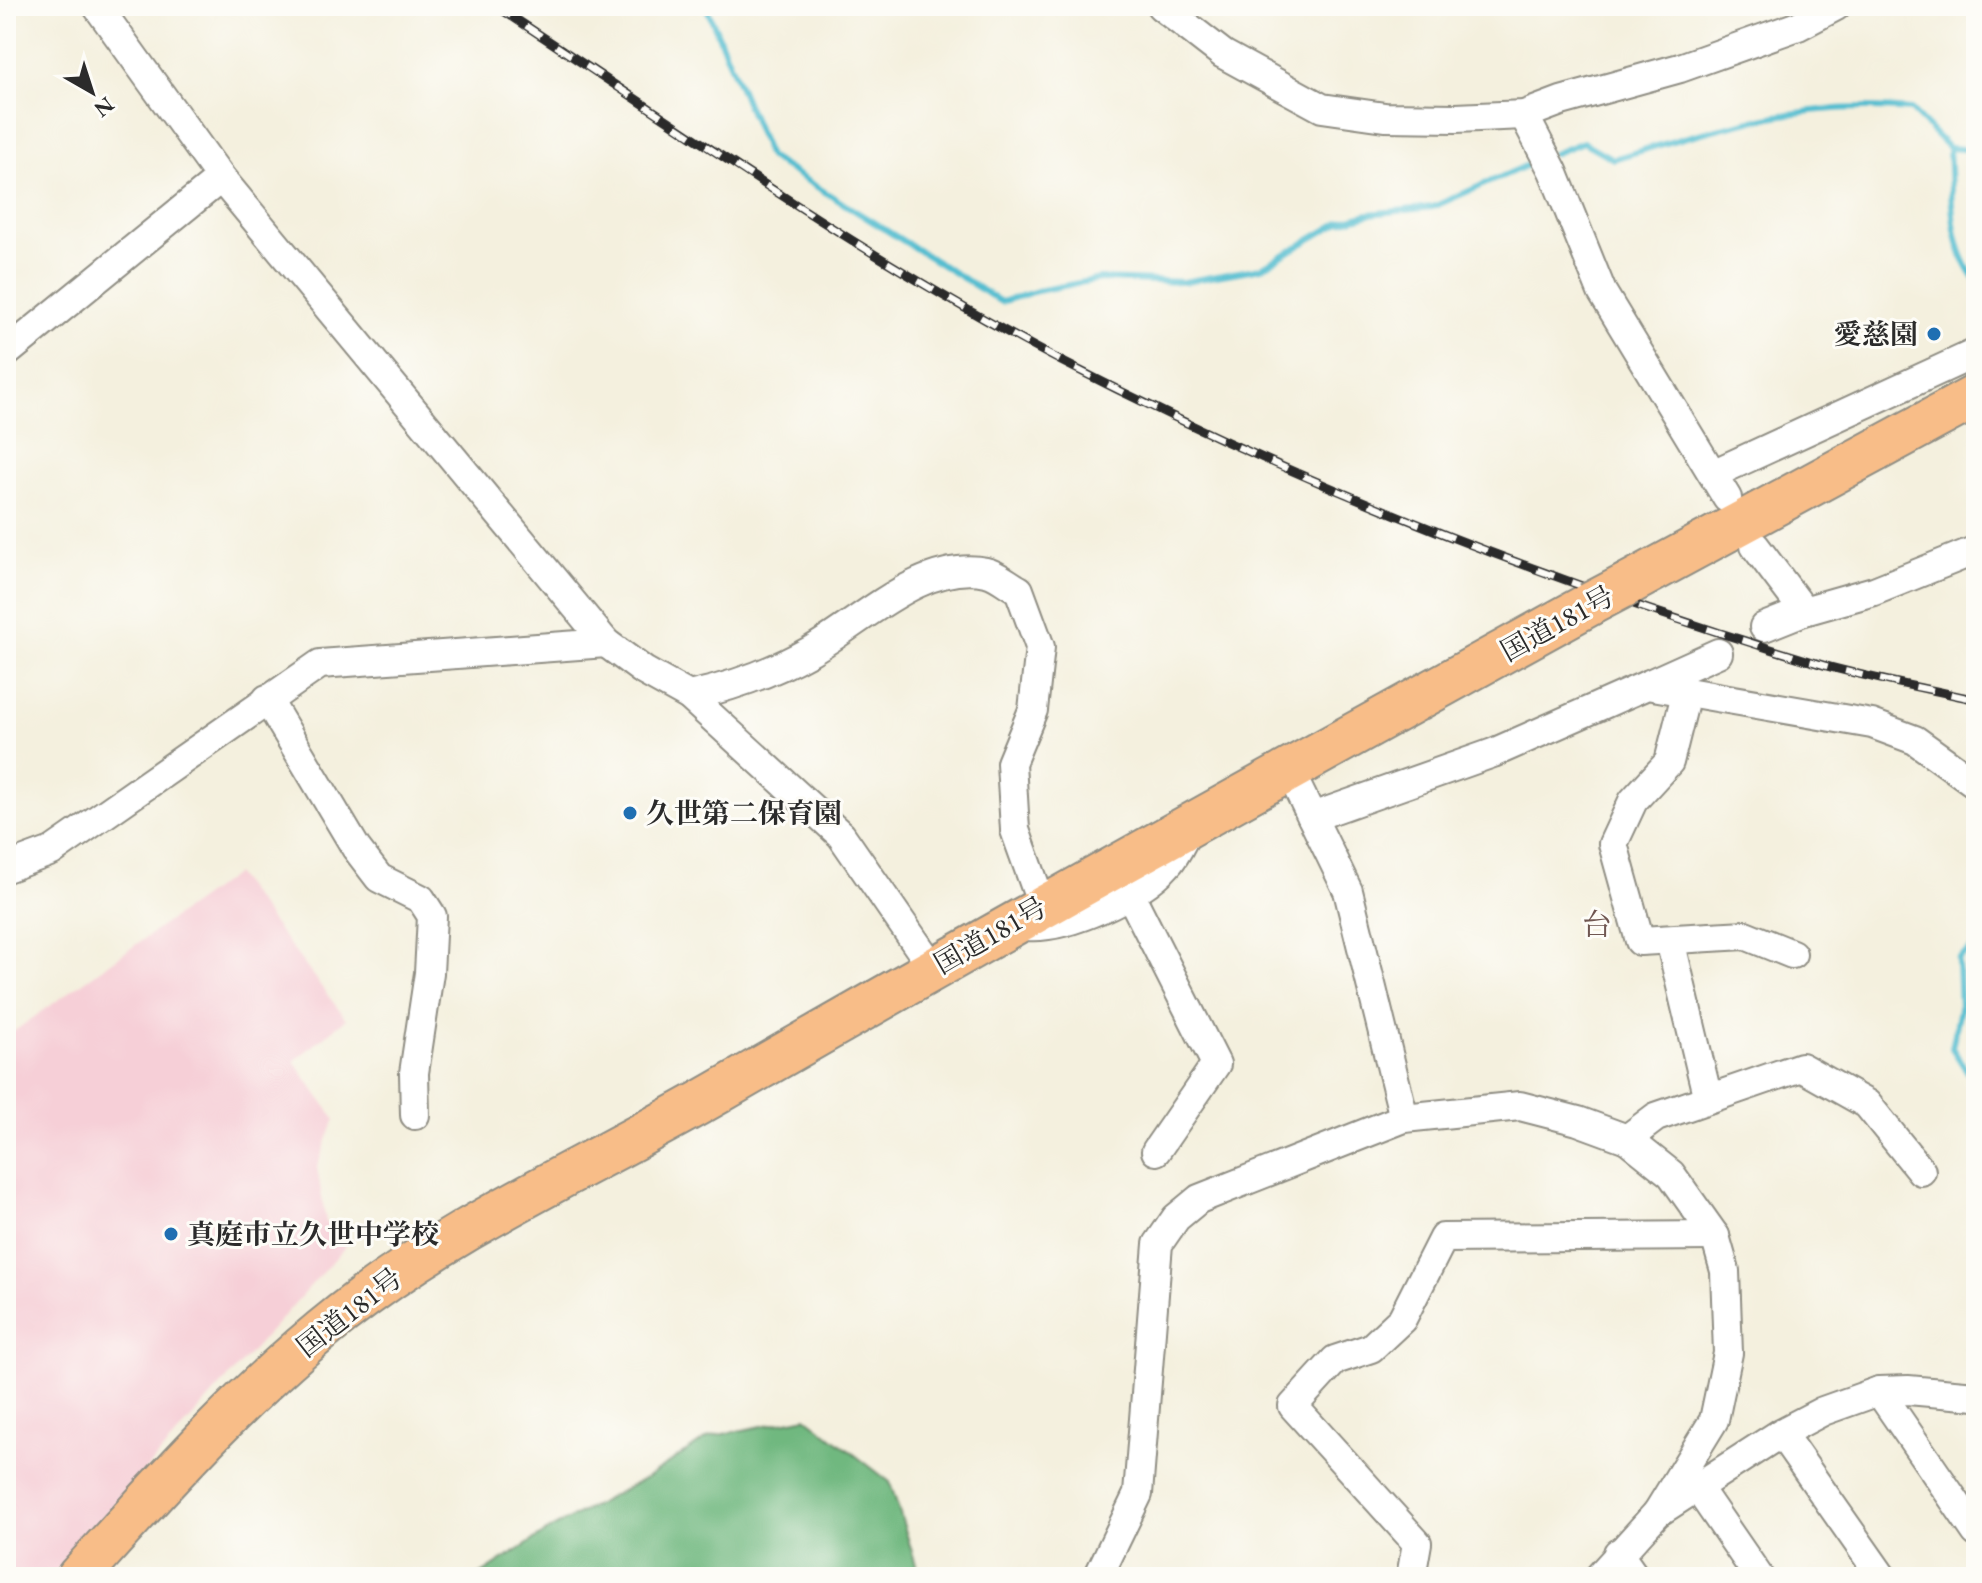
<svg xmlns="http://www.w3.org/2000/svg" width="1982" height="1583" font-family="'EB Garamond','Noto Serif JP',serif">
<rect width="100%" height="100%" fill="#fdfcf7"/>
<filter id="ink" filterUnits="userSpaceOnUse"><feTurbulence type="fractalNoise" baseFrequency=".0125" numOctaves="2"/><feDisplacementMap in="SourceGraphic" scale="16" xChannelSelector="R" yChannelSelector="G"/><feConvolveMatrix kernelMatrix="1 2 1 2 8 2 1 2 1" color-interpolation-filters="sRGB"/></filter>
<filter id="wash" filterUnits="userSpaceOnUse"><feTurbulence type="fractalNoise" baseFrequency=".006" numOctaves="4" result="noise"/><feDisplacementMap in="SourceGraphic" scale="32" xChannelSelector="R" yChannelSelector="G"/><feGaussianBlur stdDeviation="1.8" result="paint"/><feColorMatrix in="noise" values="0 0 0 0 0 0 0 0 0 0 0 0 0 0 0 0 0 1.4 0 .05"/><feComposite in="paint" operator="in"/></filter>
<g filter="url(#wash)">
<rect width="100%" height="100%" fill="#f4f0de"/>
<!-- built -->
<polygon fill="#f6cfd7" points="235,874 346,1019 294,1061 335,1119 317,1167 326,1222 346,1246 50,1577 6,1577 6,1037"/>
<!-- forest -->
<polygon fill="#70b87f" stroke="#4e7255" stroke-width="2" points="806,1417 890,1482 920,1577 477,1577 554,1527 646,1478 709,1437"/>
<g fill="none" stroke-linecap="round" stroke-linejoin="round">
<!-- stream -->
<g stroke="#54bed0" stroke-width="6">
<polyline points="706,6 769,157 1001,302 1037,291 1100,279 1183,282 1261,268 1340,222 1369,214 1433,207 1539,160"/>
<polyline points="1949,148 1976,150"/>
<path d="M1553,154L1583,142L1613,159C1717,128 1801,100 1911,110L1949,148C1952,190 1948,246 1976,280"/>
<polyline points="1976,945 1958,959 1960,1009 1952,1048 1976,1085"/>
<polyline points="1976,1159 1976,1161"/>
</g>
</g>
</g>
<g filter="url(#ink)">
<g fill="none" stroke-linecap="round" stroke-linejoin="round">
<defs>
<g id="minor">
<polyline points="97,6 221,178 606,643 644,671 689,696 841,835 933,968"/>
<polyline points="1161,6 1223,54 1322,108 1385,117 1456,118 1524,115 1561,101 1680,68 1798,26 1836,6"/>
<polyline points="1524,115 1553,171 1602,292 1727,498"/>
<polyline points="6,353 221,178"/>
<polyline points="1715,473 1976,353"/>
<polyline points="1755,546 1804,611 1874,591 1976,550"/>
<polyline points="1764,627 1804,611"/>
<polyline points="1647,685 1718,653"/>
<polyline points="1686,694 1669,762 1633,801 1613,844 1640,941 1745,935 1792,954"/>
<path d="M689,696C732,687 771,673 810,651C860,623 923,559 986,572C997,574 1009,585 1019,590L1040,647L1033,710L1011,763L1015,830L1042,905"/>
<polyline points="267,699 356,848 379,878 421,899 432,916 429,973 414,1073 415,1115"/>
<polyline points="1289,770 1348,891 1404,1118"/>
<polyline points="1312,817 1493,753 1647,685 1872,724 1915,740 1976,784"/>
<polyline points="6,868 52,851 320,664 606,643"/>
<polyline points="1131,896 1216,1064 1156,1151"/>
<path d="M1026,926C1066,930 1141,895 1167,865C1177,855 1183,839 1190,827"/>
<polyline points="1670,940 1708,1099"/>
<polyline points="1627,1139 1656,1117 1801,1067 1867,1104 1921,1171"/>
<polyline points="1879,1391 1976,1532"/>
<polyline points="1781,1433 1882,1577"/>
<polyline points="1697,1487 1759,1577"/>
<polyline points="1618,1553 1635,1577"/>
<polyline points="1098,1577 1138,1494 1158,1244 1176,1218 1199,1199 1404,1118 1520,1106 1578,1121 1627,1139 1671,1174 1715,1236 1725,1271 1728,1353 1714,1420 1657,1513"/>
<polyline points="1411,1577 1417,1543 1293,1406 1335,1360 1371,1348 1402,1319 1443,1238 1715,1236"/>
<polyline points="1599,1577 1657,1513 1781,1433 1823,1411 1879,1391 1908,1390 1976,1396"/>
</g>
<g id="highway">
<polyline points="1628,584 1976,396"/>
<path d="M78,1577C162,1484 243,1392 342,1314C456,1224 592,1165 717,1093C1006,926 1298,765 1590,604"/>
</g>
</defs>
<!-- minor casing -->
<use href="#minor" stroke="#908e84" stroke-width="32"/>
<!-- highway casing -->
<use href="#highway" stroke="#908e84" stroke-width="46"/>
<!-- minor -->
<use href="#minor" stroke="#fff" stroke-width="28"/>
<!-- highway -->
<use href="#highway" stroke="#f8bd88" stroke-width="42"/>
<defs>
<path id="rail" d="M496,6C682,128 865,259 1063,362C1306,487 1562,587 1823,665C1873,679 1925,688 1976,700"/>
</defs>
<!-- rail casing -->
<use href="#rail" stroke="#2b2b2b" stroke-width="9"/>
<!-- rail -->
<use href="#rail" stroke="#fdfcf7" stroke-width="6" stroke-dasharray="18" stroke-linecap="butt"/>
<defs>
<polyline id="highway-bridge" points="1590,604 1628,584"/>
</defs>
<!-- highway-bridge casing -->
<use href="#highway-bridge" stroke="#908e84" stroke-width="46" stroke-linecap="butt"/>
<!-- highway-bridge -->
<use href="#highway-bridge" stroke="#f8bd88" stroke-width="42"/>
</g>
</g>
<!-- markers -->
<g fill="#1f6fb2" stroke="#fdfcf7" stroke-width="3">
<circle cx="1934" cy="334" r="8"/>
<circle cx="630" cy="813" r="8"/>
<circle cx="171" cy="1234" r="8"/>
</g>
<g text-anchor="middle" stroke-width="6" stroke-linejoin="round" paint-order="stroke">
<!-- poi labels -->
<g font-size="28" font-weight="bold" fill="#2b2b2b" stroke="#fdfcf7" text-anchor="start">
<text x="1918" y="344" text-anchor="end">愛慈園</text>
<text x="646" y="823">久世第二保育園</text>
<text x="187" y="1244">真庭市立久世中学校</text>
</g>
<!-- street labels -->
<g font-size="28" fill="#2b2b2b" stroke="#fdfcf7">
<text transform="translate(1557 623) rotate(-29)" y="10">国道181号</text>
<text transform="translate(990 935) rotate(-30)" y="10">国道181号</text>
<text transform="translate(349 1312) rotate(-38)" y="10">国道181号</text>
</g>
<!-- neighbourhood labels -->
<g font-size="30" fill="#705752" stroke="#fdfcf7">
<text x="1597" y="935">台</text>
</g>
</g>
<!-- margin -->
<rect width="1982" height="1583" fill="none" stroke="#fdfcf7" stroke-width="32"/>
<!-- north arrow -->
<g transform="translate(92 92) rotate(141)" stroke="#fdfcf7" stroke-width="6" paint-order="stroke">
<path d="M0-6L14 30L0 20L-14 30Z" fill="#2b2b2b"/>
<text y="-12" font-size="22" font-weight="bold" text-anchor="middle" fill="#2b2b2b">N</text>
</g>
</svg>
